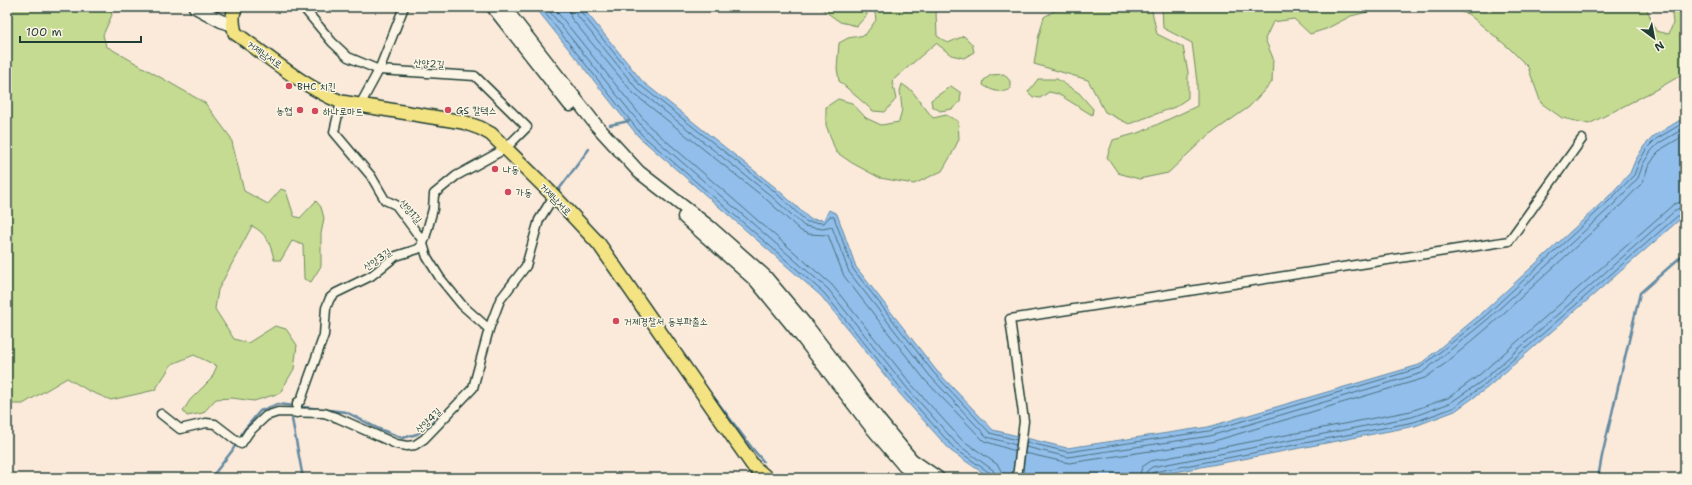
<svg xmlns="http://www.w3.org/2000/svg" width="1692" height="485" font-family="'Shantell Sans','Poor Story',sans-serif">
<rect width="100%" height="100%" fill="#fbeada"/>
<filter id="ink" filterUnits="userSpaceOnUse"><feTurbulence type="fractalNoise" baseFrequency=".025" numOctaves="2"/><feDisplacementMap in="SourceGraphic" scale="8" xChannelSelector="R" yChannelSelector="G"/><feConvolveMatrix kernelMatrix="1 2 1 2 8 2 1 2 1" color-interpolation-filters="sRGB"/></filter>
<g filter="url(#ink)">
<!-- green -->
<g fill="#c4db91" stroke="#728c62">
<path d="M7,7H109L112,15L103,35L106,46L205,103L231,138L244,191L268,204L281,189L286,191L294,216L300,218L316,201L321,207L324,218L321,234V266L311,282L304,279L303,245L292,241L281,260H274C271,244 266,233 252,226L218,290L215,309L234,339L248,343L275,326L286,329L297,345L294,369L280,393L254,401L232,398L216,399L203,413L187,416L183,411L190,400L211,379L217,366L194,355L172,364L155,390L111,400L89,391L67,378L23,404H7Z"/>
<polygon points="819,7 866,7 867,15 857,26 840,22"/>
<polygon points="874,7 948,7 936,12 937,36 948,43 964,36 972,44 974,52 964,58 951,55 936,43 892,81 896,99 885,112 873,111 839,81 837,68 839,43 848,38 865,35 876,20"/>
<polygon points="1061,7 1078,9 1089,7 1150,7 1152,11 1157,34 1183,47 1188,72 1188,98 1175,107 1129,124 1105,112 1088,80 1034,64 1038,39 1044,17"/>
<polygon points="1162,7 1388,7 1351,16 1326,29 1310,34 1294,19 1273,22 1265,39 1273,58 1272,82 1249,107 1205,138 1168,173 1139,179 1118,173 1107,157 1113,140 1141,132 1197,106 1197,82 1192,43 1163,28"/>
<polygon points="1444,7 1646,7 1656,31 1669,34 1673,23 1671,7 1685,7 1685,73 1659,88 1589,124 1562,118 1541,103 1528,67 1509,48 1468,14"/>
<path d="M1004,74L1010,81V89C1001,94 992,91 983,85L984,80L991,75Z"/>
<polygon points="1038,79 1057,79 1079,93 1093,109 1092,115 1058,94 1049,92 1040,98 1033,97 1028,92"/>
<polygon points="902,84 912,91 933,118 946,115 958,121 959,139 952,154 942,171 914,184 880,178 852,163 836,152 826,125 826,107 838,99 852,103 866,118 881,125 899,122 902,109 900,91"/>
<polygon points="951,86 961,93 960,102 952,109 940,111 932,106 931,100"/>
</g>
<!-- water -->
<polygon fill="#91beeb" stroke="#638aa2" points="535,7 582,7 643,82 776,188 810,219 824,220 829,210 837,214 856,267 936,370 993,430 1067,448 1208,427 1419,365 1482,313 1608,197 1630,173 1635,161 1644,146 1654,136 1685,117 1685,215 1487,388 1455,411 1415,426 1144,478 990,478 951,451 900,394 821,296 638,136"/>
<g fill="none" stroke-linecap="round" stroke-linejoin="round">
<!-- shore -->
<g stroke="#4d717d" stroke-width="1">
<polyline points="540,7 641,134 824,293 903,391 954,448 990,473 991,478"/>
<polyline points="546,7 645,130 828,289 907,388 957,444 993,470 996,478"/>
<polyline points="553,7 649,126 832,285 911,384 961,439 998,465 1001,471 1002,478"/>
<polyline points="568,7 571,18 633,93 766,199 801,231 808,234 828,235 844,276 925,380 984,441 1015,451"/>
<polyline points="574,7 576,14 637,89 770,195 804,226 823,229 832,227 849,272 930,376 987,437 1016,445"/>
<polyline points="579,7 580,11 640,85 774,191 807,222 824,223 830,216 834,217 853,269 933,372 990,433 1017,440"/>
<polyline points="1026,442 1068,452 1209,431 1420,368 1485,316 1610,200 1634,175 1639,162 1647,148 1656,139 1685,122"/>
<polyline points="1026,447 1068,457 1210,436 1422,373 1488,319 1614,204 1638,178 1643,164 1651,151 1659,143 1685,128"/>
<polyline points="1025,453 1069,463 1211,442 1425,378 1446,363 1492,324 1618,208 1643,182 1648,167 1656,155 1663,148 1685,135"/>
<polyline points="1139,478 1142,467 1151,461 1411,411 1448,398 1478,376 1674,204 1685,201"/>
<polyline points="1145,478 1147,471 1152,467 1412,417 1450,403 1482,381 1677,209 1685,207"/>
<polyline points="1150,478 1150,474 1154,472 1414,422 1453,408 1485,384 1681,213 1685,212"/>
</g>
<!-- stream -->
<g stroke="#638aa2" stroke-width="2.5">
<polyline points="610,125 629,121"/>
<polyline points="557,192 589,149"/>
<polyline points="713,396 752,448 763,461"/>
<polyline points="292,419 303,478"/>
<polyline points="781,473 790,478"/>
<polyline points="211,478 232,451 244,430 260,411 278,404 346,412 379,429 403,438 417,434 439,417"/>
<polyline points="1598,478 1602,456 1640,293 1685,253"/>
</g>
<defs>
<g id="street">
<polyline points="341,102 334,132 371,176 385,200 396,205 416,232 421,238 427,257 440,278 462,305 489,329"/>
<polyline points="360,105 379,70 404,7"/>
<polyline points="297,413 297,403 301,400 324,335 326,308 330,298 336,293 371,276 396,256 418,249 423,244 425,238 433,209 434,194 456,176 505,149 527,127 475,76 379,70 348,57 332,42 303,7"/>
<polyline points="161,414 180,429 206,423 215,424 241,444 249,432 266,416 278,412 324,413 338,418 396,444 407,446 415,445 424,439 473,388 489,329 500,300 526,266 539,220 554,196"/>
<polyline points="1017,478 1024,421 1010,319 1509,241 1582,139"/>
</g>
<g id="secondary">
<polyline points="195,7 221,21 233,25"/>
<polyline points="493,7 570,105"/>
<polyline points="504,7 596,125 639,172 711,228 765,276 807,326 879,420 912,460 938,478"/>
<polyline points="684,217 756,281 801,336 871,427 904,466 919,478"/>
</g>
<path id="primary" d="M236,7C231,14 233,25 235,33C269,57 302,86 341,102L463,122L480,128L491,134L554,196L599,244L728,430L754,467L767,478"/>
</defs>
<!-- street casing -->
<use href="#street" stroke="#1f3d34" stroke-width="11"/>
<!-- secondary casing -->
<use href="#secondary" stroke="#1f3d34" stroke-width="15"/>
<!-- primary casing -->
<use href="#primary" stroke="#1f3d34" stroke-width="16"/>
<!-- street -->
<use href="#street" stroke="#fcf5e5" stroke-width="8"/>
<!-- secondary -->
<use href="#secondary" stroke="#fcf5e5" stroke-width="12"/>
<!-- primary -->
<use href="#primary" stroke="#f4e382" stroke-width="13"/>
</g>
</g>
<!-- markers -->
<g fill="#d1495b" stroke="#fcf5e5" stroke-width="1.5">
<circle cx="289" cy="86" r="4"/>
<circle cx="300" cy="110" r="4"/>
<circle cx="448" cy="110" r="4"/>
<circle cx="315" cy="111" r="4"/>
<circle cx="495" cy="169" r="4"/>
<circle cx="508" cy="192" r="4"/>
<circle cx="616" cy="321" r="4"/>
</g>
<g text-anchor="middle" stroke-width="3" stroke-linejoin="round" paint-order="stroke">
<!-- street labels -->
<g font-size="10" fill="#1f3d34" stroke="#fcf5e5">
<text transform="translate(265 54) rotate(35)" y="4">거제남서로</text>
<text transform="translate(429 63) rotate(4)" y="4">산양2길</text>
<text transform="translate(556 199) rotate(46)" y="4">거제남서로</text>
<text transform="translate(411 211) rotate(49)" y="4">산양1길</text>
<text transform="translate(377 259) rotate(-34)" y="4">산양3길</text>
<text transform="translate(428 420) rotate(-44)" y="4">산양4길</text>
</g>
<!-- poi labels -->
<g font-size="10" fill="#1f3d34" stroke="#fcf5e5" text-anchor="start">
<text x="297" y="90">BHC 치킨</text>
<text x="292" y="114" text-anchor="end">농협</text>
<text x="456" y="114">GS 칼텍스</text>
<text x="323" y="115">하나로마트</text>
<text x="503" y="173">나동</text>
<text x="516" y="196">가동</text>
<text x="624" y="325">거제경찰서 동부파출소</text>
</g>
</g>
<!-- margin -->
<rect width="1692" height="485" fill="none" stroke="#fcf5e5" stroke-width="24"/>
<rect x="12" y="12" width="1668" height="461" fill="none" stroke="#1f3d34" stroke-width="1.5" filter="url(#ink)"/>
<!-- north arrow -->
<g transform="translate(1654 38) rotate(148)" stroke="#fcf5e5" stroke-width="3" paint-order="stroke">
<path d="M0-3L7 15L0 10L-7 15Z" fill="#1f3d34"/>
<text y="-6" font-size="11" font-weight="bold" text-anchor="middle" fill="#1f3d34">N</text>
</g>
<!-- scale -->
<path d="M20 36v6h121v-6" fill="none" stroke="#1f3d34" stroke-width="2"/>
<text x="26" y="36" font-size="12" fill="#1f3d34" stroke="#fcf5e5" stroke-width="3" paint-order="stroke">100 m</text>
</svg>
